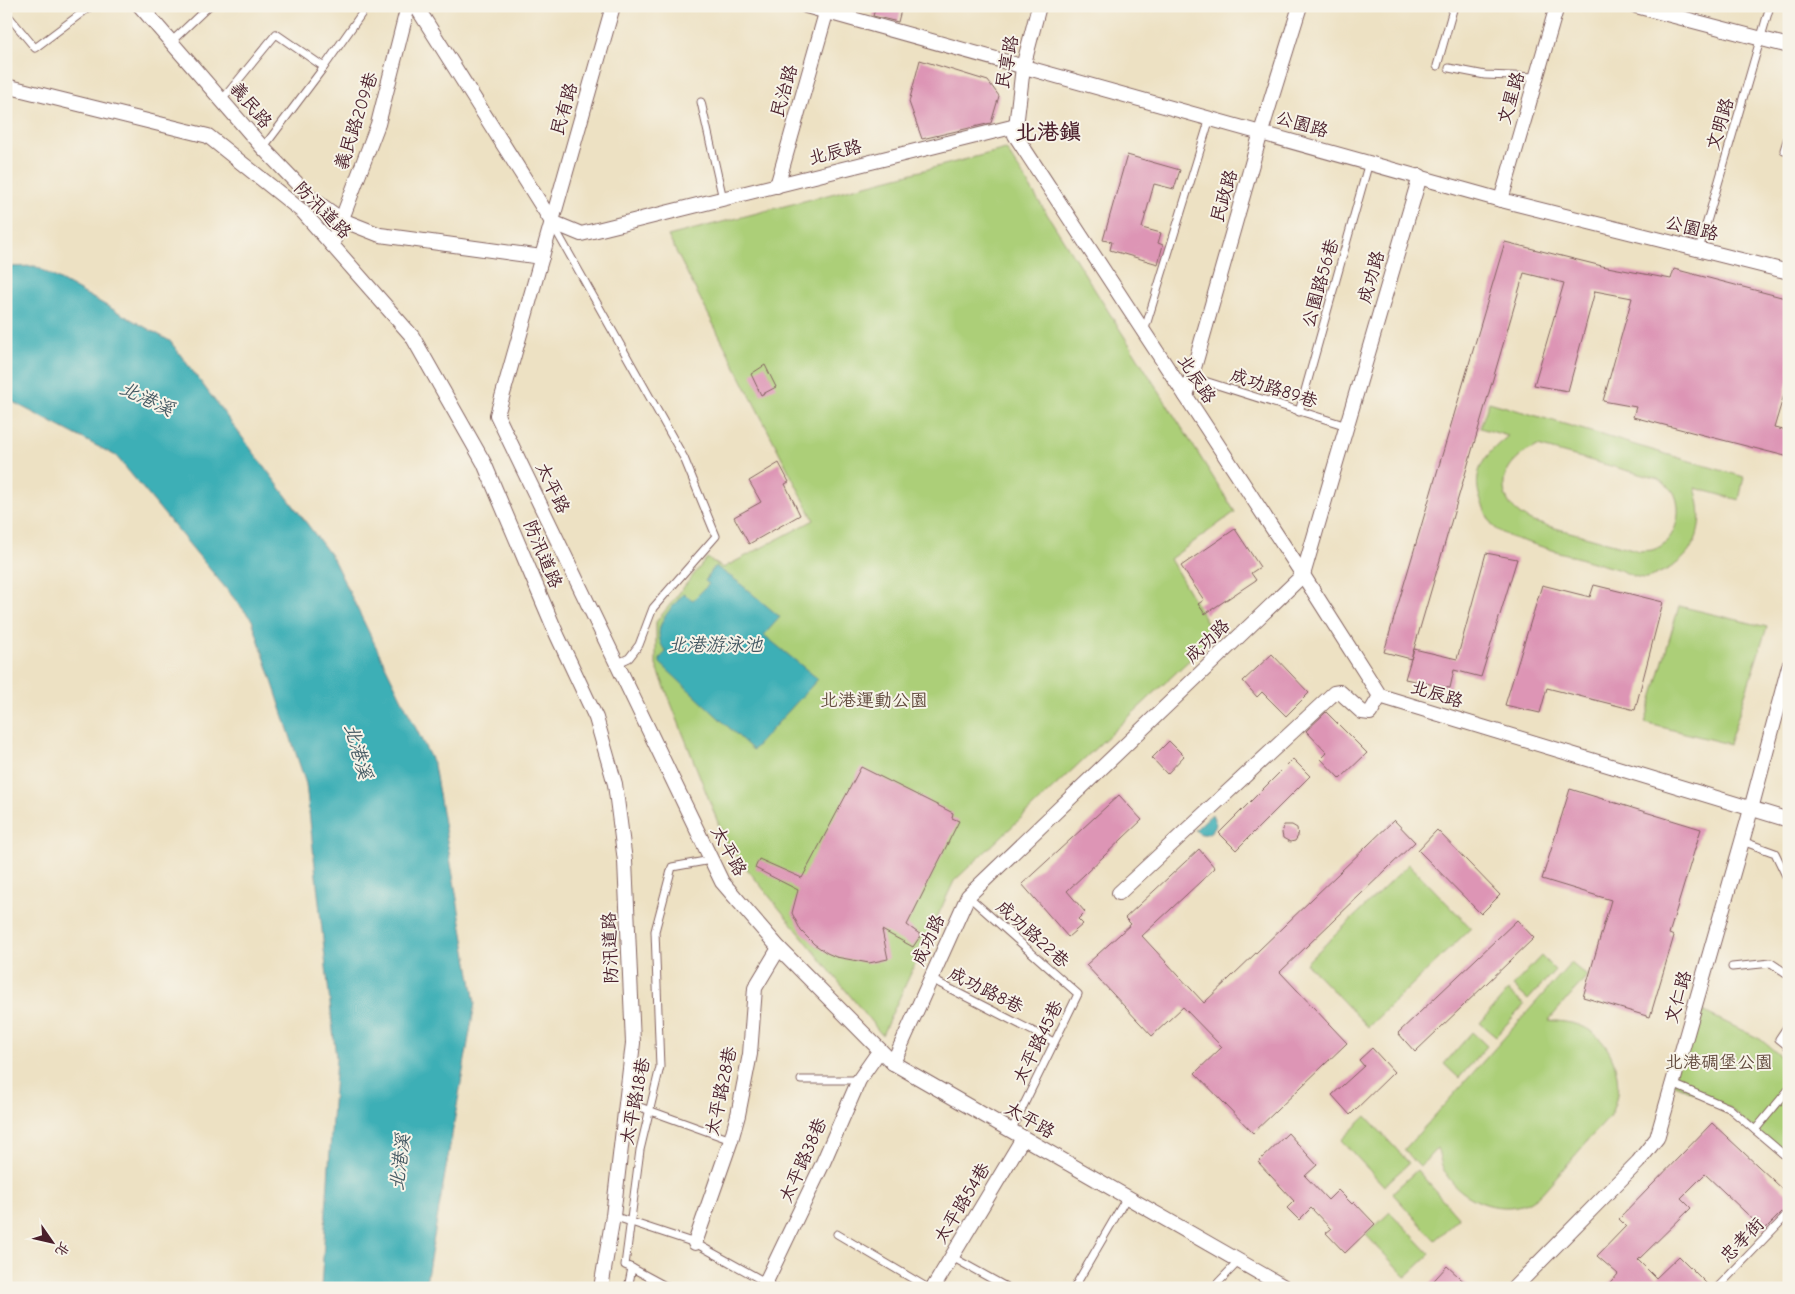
<svg xmlns="http://www.w3.org/2000/svg" width="1795" height="1294" font-family="'Comic Neue','LXGW WenKai TC',sans-serif">
<rect width="100%" height="100%" fill="#f7f3e8"/>
<filter id="ink" filterUnits="userSpaceOnUse"><feTurbulence type="fractalNoise" baseFrequency=".02" numOctaves="2"/><feDisplacementMap in="SourceGraphic" scale="10" xChannelSelector="R" yChannelSelector="G"/><feConvolveMatrix kernelMatrix="1 2 1 2 8 2 1 2 1" color-interpolation-filters="sRGB"/></filter>
<filter id="wash" filterUnits="userSpaceOnUse"><feTurbulence type="fractalNoise" baseFrequency=".0096" numOctaves="4" result="noise"/><feDisplacementMap in="SourceGraphic" scale="20" xChannelSelector="R" yChannelSelector="G"/><feGaussianBlur stdDeviation="1.12" result="paint"/><feColorMatrix in="noise" values="0 0 0 0 0 0 0 0 0 0 0 0 0 0 0 0 0 1.4 0 .05"/><feComposite in="paint" operator="in"/></filter>
<g filter="url(#wash)">
<rect width="100%" height="100%" fill="#ede1c3"/>
<!-- green -->
<g fill="#accf78" stroke="#7b7752" fill-rule="evenodd">
<polygon points="1006,149 1235,512 1170,559 1215,636 954,881 882,1035 726,843 656,665 656,622 707,558 723,568 814,520 668,236"/>
<path d="M1489,402L1744,477L1739,500L1695,488C1706,522 1699,555 1664,571C1659,573 1652,577 1646,578C1638,579 1625,572 1617,569C1581,559 1546,548 1510,537C1505,534 1498,531 1494,527C1489,522 1486,512 1483,506C1469,474 1483,456 1508,436L1480,428ZM1538,446L1658,479C1663,483 1669,486 1673,491C1685,511 1675,544 1652,550C1648,551 1644,550 1640,551L1533,522C1491,503 1496,462 1538,446Z"/>
<polygon points="1679,606 1767,627 1729,744 1645,723"/>
<polygon points="1409,864 1471,928 1368,1027 1306,963"/>
<polygon points="1541,956 1555,970 1528,1000 1513,986"/>
<path d="M1571,963L1587,976L1549,1020C1563,1022 1577,1022 1589,1030C1615,1046 1625,1084 1612,1111C1608,1121 1597,1130 1590,1138C1574,1157 1557,1176 1540,1195C1536,1197 1531,1201 1527,1203C1498,1215 1461,1199 1446,1174C1441,1166 1440,1157 1437,1148L1420,1167L1404,1150Z"/>
<polygon points="1508,991 1524,1005 1496,1036 1480,1023"/>
<polygon points="1694,1007 1760,1039 1789,1063 1789,1159 1729,1108 1673,1084"/>
<polygon points="1472,1032 1487,1046 1459,1078 1444,1064"/>
<polygon points="1366,1116 1409,1163 1384,1186 1341,1140"/>
<polygon points="1417,1170 1459,1218 1435,1240 1392,1193"/>
<polygon points="1390,1212 1430,1254 1406,1277 1366,1235"/>
</g>
<!-- water -->
<g fill="#3eafb6" stroke="#446770">
<polygon points="35,266 170,341 332,557 434,765 475,1003 425,1288 321,1288 336,1058 306,784 252,620 116,456 9,400 6,400 6,267"/>
<path d="M715,566L737,581L780,617L764,635L818,679L753,750L660,663V658L666,652C648,628 669,612 683,594L693,600L709,584L705,581Z"/>
<path d="M1212,814L1216,824C1212,834 1203,838 1195,830Z"/>
</g>
<g id="blocks">
<!-- building -->
<g fill="#dd95b5">
<polygon points="876,6 902,6 898,22 873,16"/>
<polygon points="920,60 988,81 999,96 991,123 922,139 909,102"/>
<polygon points="1127,155 1180,170 1174,189 1154,184 1142,228 1161,233 1158,243 1163,245 1158,264 1110,250 1112,242 1103,240"/>
<polygon points="1505,242 1602,266 1671,279 1674,269 1789,299 1789,378 1774,428 1789,431 1789,457 1633,417 1636,407 1603,401 1632,298 1595,291 1568,391 1534,385 1564,283 1524,273 1411,659 1384,652"/>
<polygon points="765,365 776,387 761,395 751,374"/>
<polygon points="779,463 789,482 785,484 800,515 749,544 734,517 761,502 749,481"/>
<polygon points="1235,529 1260,567 1251,573 1256,580 1205,614 1198,604 1204,600 1181,566"/>
<polygon points="1486,553 1517,559 1481,677 1454,670 1450,688 1405,679 1414,649 1457,659"/>
<polygon points="1542,585 1590,597 1594,585 1663,602 1635,710 1547,688 1540,713 1505,705"/>
<polygon points="1272,654 1309,693 1286,716 1262,692 1257,697 1243,681"/>
<polygon points="1326,712 1367,753 1340,779 1321,759 1327,753 1306,731"/>
<polygon points="1169,741 1184,756 1167,774 1152,758"/>
<polygon points="1293,759 1310,776 1236,850 1219,833"/>
<polygon points="861,767 953,813 952,818 959,821 907,925 921,935 913,947 882,930 888,959 869,963 836,957 827,953 814,944 801,931 792,913 798,890 755,868 759,859 802,878"/>
<polygon points="1570,789 1701,829 1669,934 1674,936 1650,1017 1583,997 1611,900 1542,879"/>
<polygon points="1119,795 1142,820 1067,891 1085,912 1078,919 1083,924 1068,937 1022,884"/>
<polygon points="1394,820 1415,842 1280,972 1347,1043 1253,1133 1195,1073 1222,1047 1183,1007 1152,1036 1086,965 1131,924 1125,918 1199,849 1215,868 1142,936 1204,1003"/>
<polygon points="1284,825 1292,825 1297,828 1298,836 1295,841 1290,842 1283,838 1282,833"/>
<polygon points="1437,830 1500,895 1481,914 1418,850"/>
<polygon points="1517,920 1534,938 1415,1052 1398,1033"/>
<polygon points="1372,1048 1394,1072 1350,1115 1332,1095 1364,1066 1359,1060"/>
<polygon points="1712,1123 1789,1195 1789,1205 1764,1230 1705,1174 1681,1198 1691,1208 1638,1260 1656,1278 1679,1256 1711,1288 1606,1288 1618,1274 1597,1256 1626,1226 1619,1219"/>
<polygon points="1288,1133 1317,1165 1305,1176 1328,1200 1338,1190 1352,1204 1354,1202 1375,1224 1345,1253 1326,1233 1331,1229 1311,1208 1299,1220 1287,1208 1294,1201 1258,1162"/>
<polygon points="1447,1266 1471,1288 1427,1288"/>
</g>
</g>
</g>
<g filter="url(#ink)">
<use href="#blocks" fill-opacity="0" stroke="#836360" stroke-width="1"/>
<g fill="none" stroke-linecap="round" stroke-linejoin="round">
<defs>
<g id="service">
<polyline points="6,13 35,48 91,6"/>
<polyline points="171,42 209,6"/>
<polyline points="1437,66 1454,6"/>
<polyline points="1449,68 1485,75 1537,77"/>
<polyline points="222,100 276,34 324,67"/>
<polyline points="701,102 723,199"/>
<polyline points="263,148 324,67 367,6"/>
<polyline points="1784,150 1789,134"/>
<polyline points="553,225 684,458 716,536 653,608 639,645 629,658 616,664"/>
<polyline points="1699,249 1770,6"/>
<polyline points="1144,332 1210,118"/>
<polyline points="1192,377 1347,426"/>
<polyline points="1299,412 1369,162"/>
<polyline points="1742,841 1775,853 1789,882"/>
<polyline points="968,896 1078,994 1011,1131"/>
<polyline points="1732,967 1771,963 1789,975"/>
<polyline points="931,979 1054,1042"/>
<polyline points="1789,1024 1779,1039 1789,1047"/>
<polyline points="801,1080 859,1080"/>
<polyline points="1673,1084 1729,1108 1789,1159"/>
<polyline points="626,1102 731,1140"/>
<polyline points="1755,1130 1789,1089"/>
<polyline points="613,1216 695,1243 776,1288"/>
<polyline points="837,1234 928,1288"/>
<polyline points="952,1257 1008,1288"/>
<polyline points="632,1268 669,1288"/>
<polyline points="628,1288 632,1268 625,1265 640,1150 660,1067 655,931 672,867 711,860"/>
<polyline points="1074,1288 1127,1197"/>
<polyline points="1213,1288 1239,1261"/>
<polyline points="1717,1288 1789,1213"/>
</g>
<g id="minor">
<polyline points="140,6 263,148 311,198 342,220 380,235 542,257"/>
<polyline points="416,6 552,222"/>
<polyline points="613,6 497,415 722,882 779,948 893,1063 1286,1288"/>
<polyline points="806,6 1501,200 1789,272"/>
<polyline points="1039,6 1023,67 1015,135 1303,575 1380,696 1789,820"/>
<polyline points="1636,6 1789,46"/>
<polyline points="6,86 208,136 303,212 412,336 484,463 557,635 596,718 615,784 625,861 633,1043 613,1216 601,1288"/>
<polyline points="777,186 828,6"/>
<polyline points="1501,200 1557,6"/>
<polyline points="552,222 581,234 1016,126"/>
<polyline points="332,245 378,124 408,6"/>
<polyline points="1186,396 1261,132 1300,6"/>
<polyline points="1119,893 1334,693 1340,692 1362,712 1370,713 1380,696"/>
<polyline points="893,1063 968,896 1303,575 1420,176"/>
<polyline points="695,1243 731,1140 738,1115 750,1054 755,988 779,948"/>
<polyline points="763,1288 822,1165 859,1080 880,1050"/>
<polyline points="933,1288 1023,1138"/>
<polyline points="1514,1288 1638,1162 1657,1138 1747,824 1789,666"/>
</g>
</defs>
<!-- service casing -->
<use href="#service" stroke="#836360" stroke-width="9"/>
<!-- minor casing -->
<use href="#minor" stroke="#836360" stroke-width="16"/>
<!-- service -->
<use href="#service" stroke="#fff" stroke-width="7"/>
<!-- minor -->
<use href="#minor" stroke="#fff" stroke-width="14"/>
</g>
</g>
<g text-anchor="middle" stroke-width="4" stroke-linejoin="round" paint-order="stroke">
<!-- street labels -->
<g font-size="18" fill="#4a1f2b" stroke="#f7f3e8">
<text transform="translate(1007 62) rotate(-79)" y="6">民享路</text>
<text transform="translate(784 91) rotate(-74)" y="6">民治路</text>
<text transform="translate(1511 98) rotate(-74)" y="6">文星路</text>
<text transform="translate(251 105) rotate(50)" y="6">義民路</text>
<text transform="translate(564 109) rotate(-74)" y="6">民有路</text>
<text transform="translate(356 121) rotate(-72)" y="6">義民路209巷</text>
<text transform="translate(1302 124) rotate(16)" y="6">公園路</text>
<text transform="translate(1720 124) rotate(-73)" y="6">文明路</text>
<text transform="translate(835 152) rotate(-14)" y="6">北辰路</text>
<text transform="translate(1224 196) rotate(-74)" y="6">民政路</text>
<text transform="translate(323 210) rotate(45)" y="6">防汛道路</text>
<text transform="translate(1692 228) rotate(14)" y="6">公園路</text>
<text transform="translate(1371 277) rotate(-74)" y="6">成功路</text>
<text transform="translate(1320 283) rotate(-74)" y="6">公園路56巷</text>
<text transform="translate(1197 379) rotate(57)" y="6">北辰路</text>
<text transform="translate(1274 388) rotate(18)" y="6">成功路89巷</text>
<text transform="translate(553 488) rotate(64)" y="6">太平路</text>
<text transform="translate(543 554) rotate(67)" y="6">防汛道路</text>
<text transform="translate(1207 641) rotate(-44)" y="6">成功路</text>
<text transform="translate(1437 694) rotate(17)" y="6">北辰路</text>
<text transform="translate(729 851) rotate(61)" y="6">太平路</text>
<text transform="translate(1033 934) rotate(42)" y="6">成功路22巷</text>
<text transform="translate(928 940) rotate(-66)" y="6">成功路</text>
<text transform="translate(610 948) rotate(-92)" y="6">防汛道路</text>
<text transform="translate(986 990) rotate(27)" y="6">成功路8巷</text>
<text transform="translate(1678 997) rotate(-74)" y="6">文仁路</text>
<text transform="translate(1038 1042) rotate(-64)" y="6">太平路45巷</text>
<text transform="translate(721 1091) rotate(-78)" y="6">太平路28巷</text>
<text transform="translate(635 1101) rotate(-79)" y="6">太平路18巷</text>
<text transform="translate(1030 1120) rotate(30)" y="6">太平路</text>
<text transform="translate(803 1160) rotate(-66)" y="6">太平路38巷</text>
<text transform="translate(962 1203) rotate(-59)" y="6">太平路54巷</text>
<text transform="translate(1742 1240) rotate(-46)" y="6">忠孝街</text>
</g>
<!-- park labels -->
<g font-size="18" fill="#624b3e" stroke="#f7f3e8">
<text x="874" y="706">北港運動公園</text>
<text x="1719" y="1068">北港碉堡公園</text>
</g>
<!-- water labels -->
<g font-size="19" font-style="italic" fill="#455963" stroke="#f7f3e8">
<text transform="translate(147 398) rotate(25)" y="7">北港溪</text>
<text x="715" y="651">北港游泳池</text>
<text transform="translate(359 751) rotate(74)" y="7">北港溪</text>
<text transform="translate(399 1162) rotate(-83)" y="7">北港溪</text>
</g>
<!-- district labels -->
<g font-size="22" font-weight="bold" fill="#4a1f2b" stroke="#f7f3e8">
<text x="1048" y="139">北港鎮</text>
</g>
</g>
<!-- margin -->
<rect width="1795" height="1294" fill="none" stroke="#f7f3e8" stroke-width="25"/>
<!-- north arrow -->
<g transform="translate(52 1242) rotate(124)" stroke="#f7f3e8" stroke-width="4" paint-order="stroke">
<path d="M0-4L9 19L0 12L-9 19Z" fill="#4a1f2b"/>
<text y="-8" font-size="14" font-weight="bold" text-anchor="middle" fill="#4a1f2b">北</text>
</g>
</svg>
